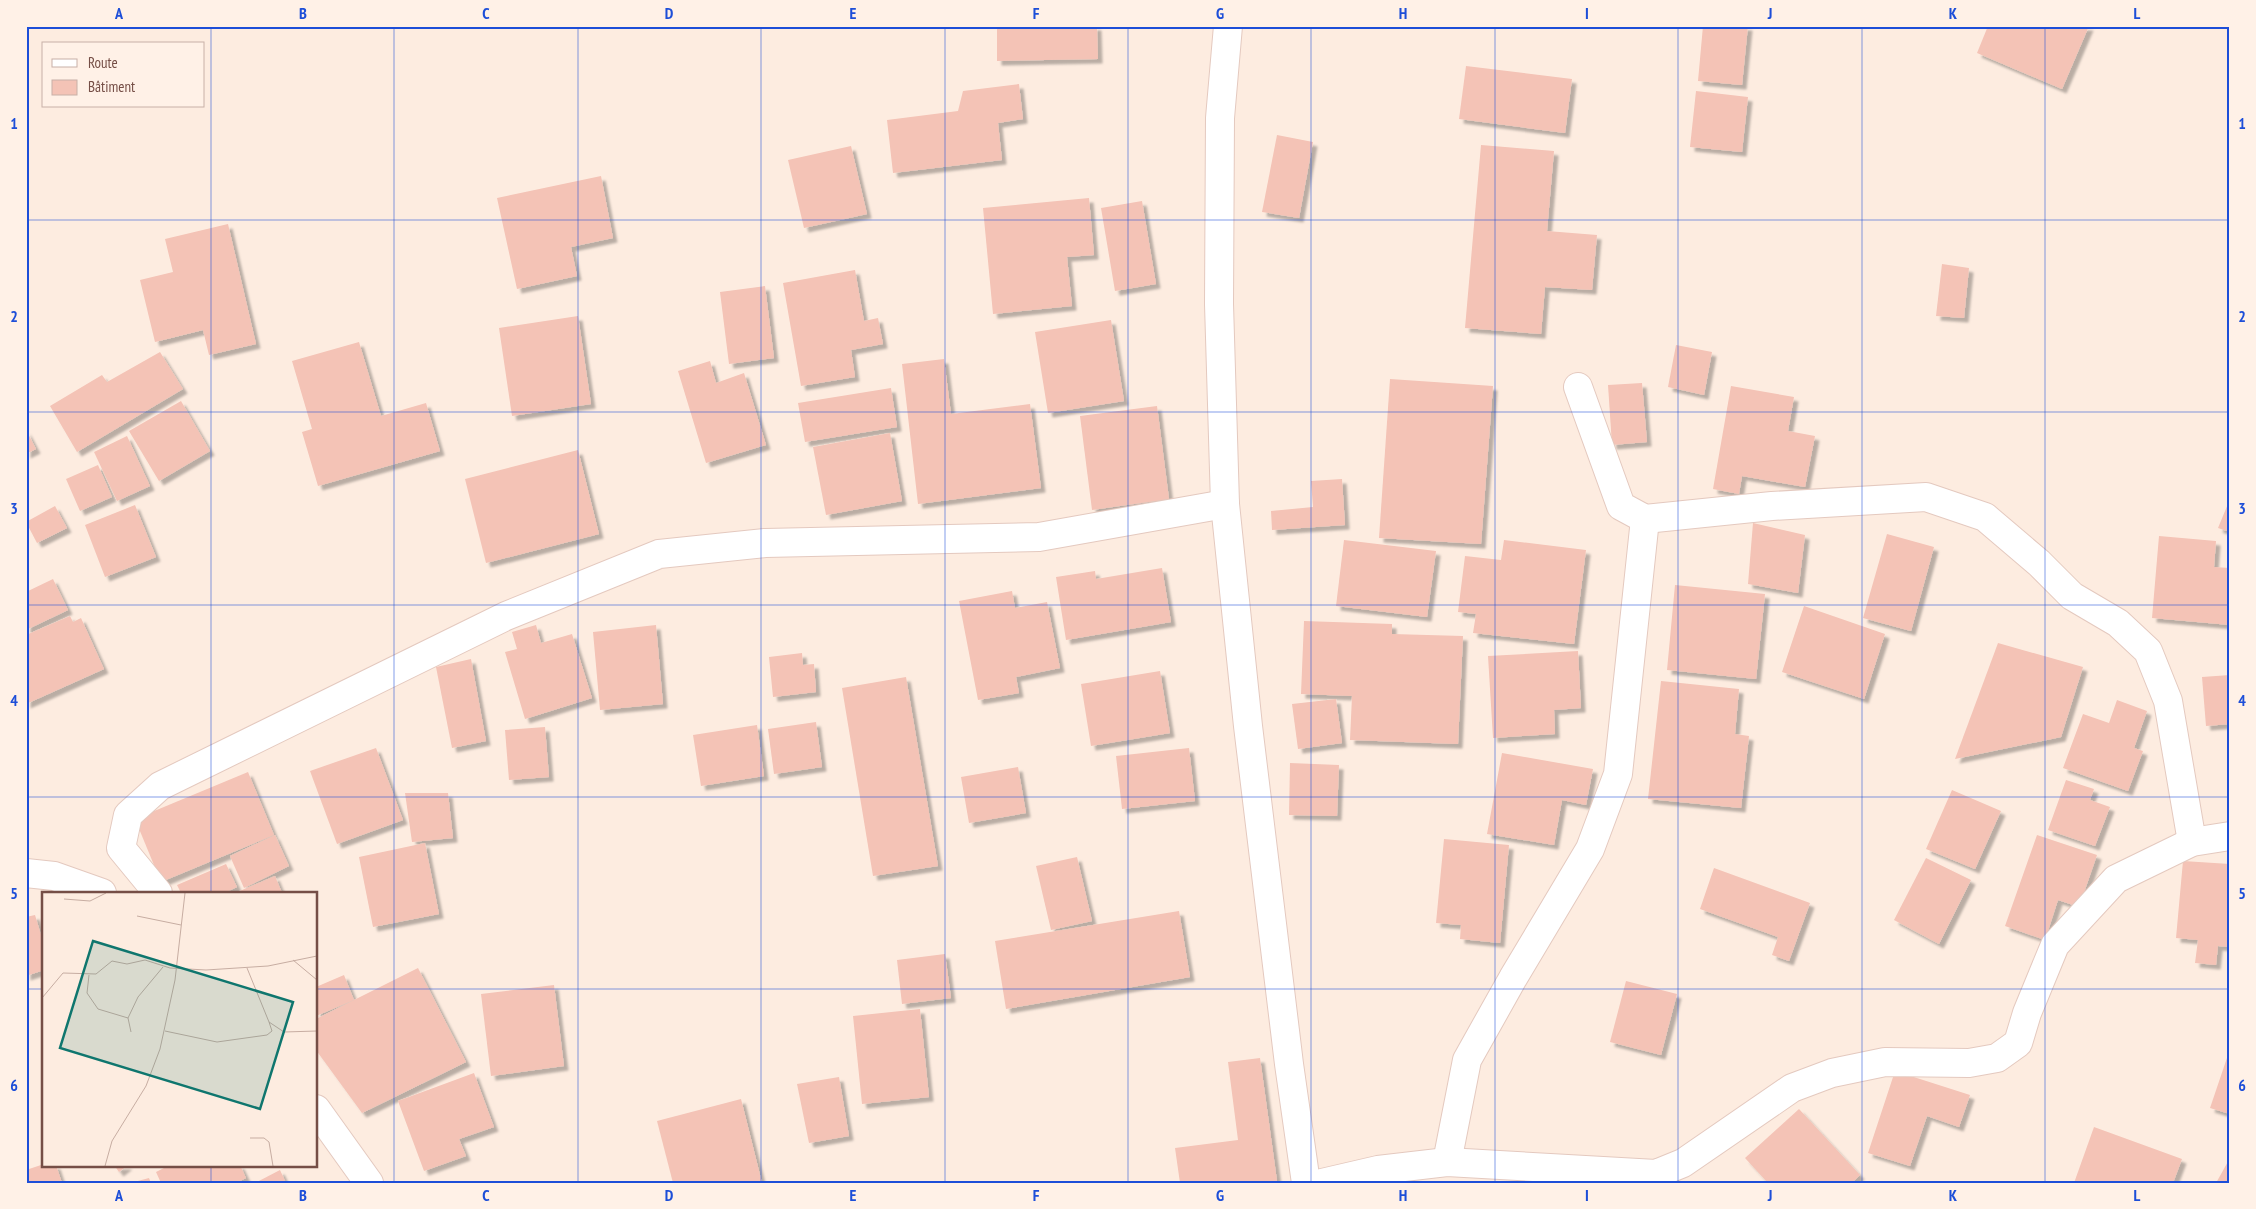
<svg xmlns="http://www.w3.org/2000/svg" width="2256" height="1209" font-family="'PT Sans Narrow',sans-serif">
<defs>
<filter id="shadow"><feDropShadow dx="4.5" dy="4.5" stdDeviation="1" flood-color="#0004"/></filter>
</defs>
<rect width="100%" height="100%" fill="#fdece0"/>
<!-- building -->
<g fill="#f4c3b6" filter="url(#shadow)">
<polygon points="997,26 1097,26 1098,59 997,61"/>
<polygon points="1703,26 1748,26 1742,85 1698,81"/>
<polygon points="1988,26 2089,26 2062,89 1977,53"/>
<polygon points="1466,66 1572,79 1565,133 1459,119"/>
<polygon points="1019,84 1023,119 998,123 1002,160 893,173 887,120 958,111 963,91"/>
<polygon points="1696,91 1748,97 1742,152 1690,147"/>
<polygon points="1277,135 1313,142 1299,218 1262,212"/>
<polygon points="1481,145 1554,151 1547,231 1597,235 1592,290 1545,287 1541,334 1465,328"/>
<polygon points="851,146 867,214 804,228 788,160"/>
<polygon points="601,176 613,238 571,247 577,276 517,289 497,198"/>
<polygon points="1089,198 1094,255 1067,257 1072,306 993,314 983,208"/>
<polygon points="1142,201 1156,284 1115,291 1101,208"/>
<polygon points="228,224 256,344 209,355 203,330 155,342 140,280 173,272 165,239"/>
<polygon points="1942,264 1969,268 1964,318 1936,316"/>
<polygon points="855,270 864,321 878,318 883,344 851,350 855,377 801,386 783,283"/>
<polygon points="765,286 774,358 729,364 720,292"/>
<polygon points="578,316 591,404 512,416 499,328"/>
<polygon points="1111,320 1124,401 1048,413 1035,332"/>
<polygon points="359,342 381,416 426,403 440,451 318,486 302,432 312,429 292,361"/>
<polygon points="1676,345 1712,352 1704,395 1668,387"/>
<polygon points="160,352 183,389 77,452 50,406 102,375 107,382"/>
<polygon points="944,359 951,414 1030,404 1041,488 918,504 902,364"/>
<polygon points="710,361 716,383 744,373 766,445 706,463 678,371"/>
<polygon points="1390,379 1493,386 1481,544 1379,538"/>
<polygon points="1642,383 1647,442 1612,445 1608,385"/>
<polygon points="1731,386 1794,397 1788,431 1815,436 1805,487 1742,476 1739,494 1713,489"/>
<polygon points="891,388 897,427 805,442 798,403"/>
<polygon points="181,401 210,451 159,481 129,431"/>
<polygon points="1157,406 1169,499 1092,510 1080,416"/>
<polygon points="26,430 36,449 26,454"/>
<polygon points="890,433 902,501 826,515 813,447"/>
<polygon points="127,436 150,486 117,501 94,452"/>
<polygon points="578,450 599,534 486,563 465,479"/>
<polygon points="98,465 112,497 80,511 66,479"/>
<polygon points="1342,479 1345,525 1272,530 1271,511 1313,507 1311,481"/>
<polygon points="2230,499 2230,532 2218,528"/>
<polygon points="135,505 156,557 105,577 85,525"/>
<polygon points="55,506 67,528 37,543 26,522"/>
<polygon points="1753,523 1805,535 1798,593 1748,584"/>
<polygon points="1887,534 1934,547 1911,631 1863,618"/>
<polygon points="2159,536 2216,541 2214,567 2230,568 2230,625 2152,618"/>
<polygon points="1344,540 1436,551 1427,617 1336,606"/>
<polygon points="1504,540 1586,550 1574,644 1473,633 1476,614 1458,612 1465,556 1501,560"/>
<polygon points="1162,568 1171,622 1066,640 1056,577 1095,571 1096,579"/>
<polygon points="53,579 68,610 26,630 26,592"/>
<polygon points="1675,585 1765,594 1756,679 1667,670"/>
<polygon points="1012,591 1015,608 1047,602 1060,668 1016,677 1019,693 978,700 959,601"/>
<polygon points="1804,606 1885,634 1864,699 1782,672"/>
<polygon points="70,616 73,622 81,618 104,669 26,704 26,635"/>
<polygon points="1304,621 1392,624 1392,634 1463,636 1458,744 1350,740 1352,696 1301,694"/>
<polygon points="536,625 541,643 572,634 592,698 525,719 505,652 517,649 512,632"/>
<polygon points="656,625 663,704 600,710 593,632"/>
<polygon points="1998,643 2083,667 2061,737 1955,759"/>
<polygon points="1578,651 1581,708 1554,710 1555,734 1493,738 1488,656"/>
<polygon points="802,653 803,665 814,664 816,692 773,697 769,657"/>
<polygon points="471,659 486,741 452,748 436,667"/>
<polygon points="1160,671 1170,733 1091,746 1081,684"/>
<polygon points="2230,675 2230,724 2206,726 2202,677"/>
<polygon points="906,677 938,866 873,876 842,688"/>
<polygon points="1661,681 1739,689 1735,734 1749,736 1741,808 1648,799"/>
<polygon points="1336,699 1342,743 1298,749 1292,704"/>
<polygon points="2117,700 2147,711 2134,748 2143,751 2128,791 2063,768 2083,714 2109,723"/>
<polygon points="816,722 822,767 774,774 768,729"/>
<polygon points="757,725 764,776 701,786 693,735"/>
<polygon points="545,727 549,777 509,780 505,730"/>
<polygon points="376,748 403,820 337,844 310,771"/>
<polygon points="1189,748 1195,801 1122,809 1116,756"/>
<polygon points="1502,753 1593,769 1586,805 1562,800 1554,845 1487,834"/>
<polygon points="1290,763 1339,765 1337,816 1289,815"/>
<polygon points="1018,767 1026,813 969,823 961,777"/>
<polygon points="248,772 274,835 161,882 135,819"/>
<polygon points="2066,780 2094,789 2090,800 2110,807 2095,846 2048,830"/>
<polygon points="1952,790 2001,811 1975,869 1926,849"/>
<polygon points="405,793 448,793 453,838 412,842"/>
<polygon points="275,835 289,866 244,888 230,856"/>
<polygon points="2037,835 2097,855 2079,907 2058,900 2045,940 2005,926"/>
<polygon points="1444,839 1509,845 1500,943 1460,939 1461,925 1436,923"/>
<polygon points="425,843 439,914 373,927 359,857"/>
<polygon points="1077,857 1092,921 1051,930 1036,866"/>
<polygon points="1926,858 1971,880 1939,944 1894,920"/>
<polygon points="2183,861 2230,864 2230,947 2218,946 2216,965 2195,963 2198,940 2176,938"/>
<polygon points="226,864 237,887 224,893 181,893 177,885"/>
<polygon points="1714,868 1810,903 1789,961 1772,955 1778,937 1700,909"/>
<polygon points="275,876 282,893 235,893"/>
<polygon points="1179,911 1190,977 1006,1009 995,941"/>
<polygon points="35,915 44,945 44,970 26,976 26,917"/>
<polygon points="945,954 951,998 902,1004 897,960"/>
<polygon points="418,968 466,1062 362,1113 316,1050 316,1019"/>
<polygon points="344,975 354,1000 316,1016 316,987"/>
<polygon points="1626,981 1677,994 1661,1055 1610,1042"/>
<polygon points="554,985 564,1066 491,1076 481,994"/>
<polygon points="920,1009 929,1097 862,1104 853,1016"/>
<polygon points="2230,1049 2230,1114 2210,1108"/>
<polygon points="1260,1058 1277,1181 1180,1183 1175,1148 1238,1140 1228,1062"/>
<polygon points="1895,1071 1970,1095 1959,1127 1927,1116 1910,1166 1868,1153"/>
<polygon points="474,1073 494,1127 459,1139 466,1156 424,1171 398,1101"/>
<polygon points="839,1077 849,1136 809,1143 797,1084"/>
<polygon points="741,1099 762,1183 673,1183 657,1121"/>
<polygon points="1799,1109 1860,1175 1852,1183 1768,1183 1745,1158"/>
<polygon points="2094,1127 2182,1159 2173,1183 2074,1183"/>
<polygon points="2230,1158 2230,1183 2216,1183"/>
<polygon points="44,1164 44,1165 56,1165 62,1183 26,1183 26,1170"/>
<polygon points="114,1165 128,1165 119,1172"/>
<polygon points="170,1165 240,1165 246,1178 236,1183 161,1183 156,1172"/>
<polygon points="280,1170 286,1183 255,1183"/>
<polygon points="149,1178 151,1183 134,1183 134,1182"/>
</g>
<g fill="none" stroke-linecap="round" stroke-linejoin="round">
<defs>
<g id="minor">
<polyline points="1578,387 1621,506 1645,519 1772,506 1926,497 1985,517 2039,563 2072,596 2118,623 2148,651 2168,701 2192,842"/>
<polyline points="26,873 54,876 102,893"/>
<polyline points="158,893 121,848 128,815 160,786 506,616 659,554 765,543 1039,537 1225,504"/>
<polyline points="316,1109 369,1183"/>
<polyline points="1447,1162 1467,1060 1513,978 1590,849 1618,774 1645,519"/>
<polyline points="1322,1183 1378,1170 1447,1162 1656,1174 1683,1163 1792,1088 1832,1073 1885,1062 1969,1063 1997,1058 2018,1043 2027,1013 2055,945 2116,879 2192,842 2230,836"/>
</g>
<polyline id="tertiary" points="1228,26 1220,118 1219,304 1225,504 1248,726 1289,1064 1306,1183"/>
</defs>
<!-- minor casing -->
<use href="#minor" stroke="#e4c9bf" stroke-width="30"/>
<!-- tertiary casing -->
<use href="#tertiary" stroke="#e4c9bf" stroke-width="30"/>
<!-- minor -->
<use href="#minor" stroke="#fff" stroke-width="28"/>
<!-- tertiary -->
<use href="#tertiary" stroke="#fff" stroke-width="28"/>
</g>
<!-- grid -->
<path fill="none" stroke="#1d4ed8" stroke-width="1" stroke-opacity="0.55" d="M211,26V893M394,26V1183M578,26V1183M761,26V1183M945,26V1183M1128,26V1183M1311,26V1183M1495,26V1183M1678,26V1183M1862,26V1183M2045,26V1183M26,220H2230M26,412H2230M26,605H2230M26,797H2230M26,989H44M316,989H2230M211,1165V1183"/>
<!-- overview -->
<g transform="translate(42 892)">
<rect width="275" height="275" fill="#fdece0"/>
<path fill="none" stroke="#c7ada2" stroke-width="1" d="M22,7L48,9L64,1M95,24L139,33M251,68L275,88M205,76L227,130L242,140L275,139M47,83L45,101L56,117L86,126L89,140M0,106L21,81L54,82L70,69L85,72L103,68L128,76L164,78L226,74L275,64M86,126L96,105L121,75M123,139L175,150L225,143L230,139L227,130M208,246H222L227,250L231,274M63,274L70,249L104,194L118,157L133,88L143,1"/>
<path fill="#0f766e" fill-opacity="0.15" stroke="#0f766e" stroke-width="2.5" d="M51,49L251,110L218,217L18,156Z"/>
<rect width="275" height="275" fill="none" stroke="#754e46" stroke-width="2.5"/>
</g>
<!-- border -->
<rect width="2256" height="1209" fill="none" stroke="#fff1e7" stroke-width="55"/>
<!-- legend -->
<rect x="42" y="42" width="162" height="65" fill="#fff1e7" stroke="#c8b0a7"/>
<rect x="52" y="59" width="25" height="8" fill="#ffffff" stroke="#c8b0a7"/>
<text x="88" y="68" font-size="15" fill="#754e46">Route</text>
<rect x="52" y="80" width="25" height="15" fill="#f4c3b6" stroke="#c8b0a7"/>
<text x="88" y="92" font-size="15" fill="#754e46">Bâtiment</text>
<rect x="28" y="28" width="2200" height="1154" fill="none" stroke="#1d4ed8" stroke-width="2"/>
<g font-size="16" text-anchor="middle" font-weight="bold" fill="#1d4ed8">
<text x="119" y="19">A</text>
<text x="303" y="19">B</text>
<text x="486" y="19">C</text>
<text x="669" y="19">D</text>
<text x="853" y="19">E</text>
<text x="1036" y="19">F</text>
<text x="1220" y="19">G</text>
<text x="1403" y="19">H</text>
<text x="1587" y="19">I</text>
<text x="1770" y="19">J</text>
<text x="1953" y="19">K</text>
<text x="2137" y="19">L</text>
<text x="14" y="129">1</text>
<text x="2242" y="129">1</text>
<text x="14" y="322">2</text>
<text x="2242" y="322">2</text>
<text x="14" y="514">3</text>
<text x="2242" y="514">3</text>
<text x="14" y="706">4</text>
<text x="2242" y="706">4</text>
<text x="14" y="899">5</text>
<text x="2242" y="899">5</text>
<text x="14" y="1091">6</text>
<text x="2242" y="1091">6</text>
<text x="119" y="1201">A</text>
<text x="303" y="1201">B</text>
<text x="486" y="1201">C</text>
<text x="669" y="1201">D</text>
<text x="853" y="1201">E</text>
<text x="1036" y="1201">F</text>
<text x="1220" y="1201">G</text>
<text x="1403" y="1201">H</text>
<text x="1587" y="1201">I</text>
<text x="1770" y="1201">J</text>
<text x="1953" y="1201">K</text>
<text x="2137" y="1201">L</text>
</g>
</svg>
